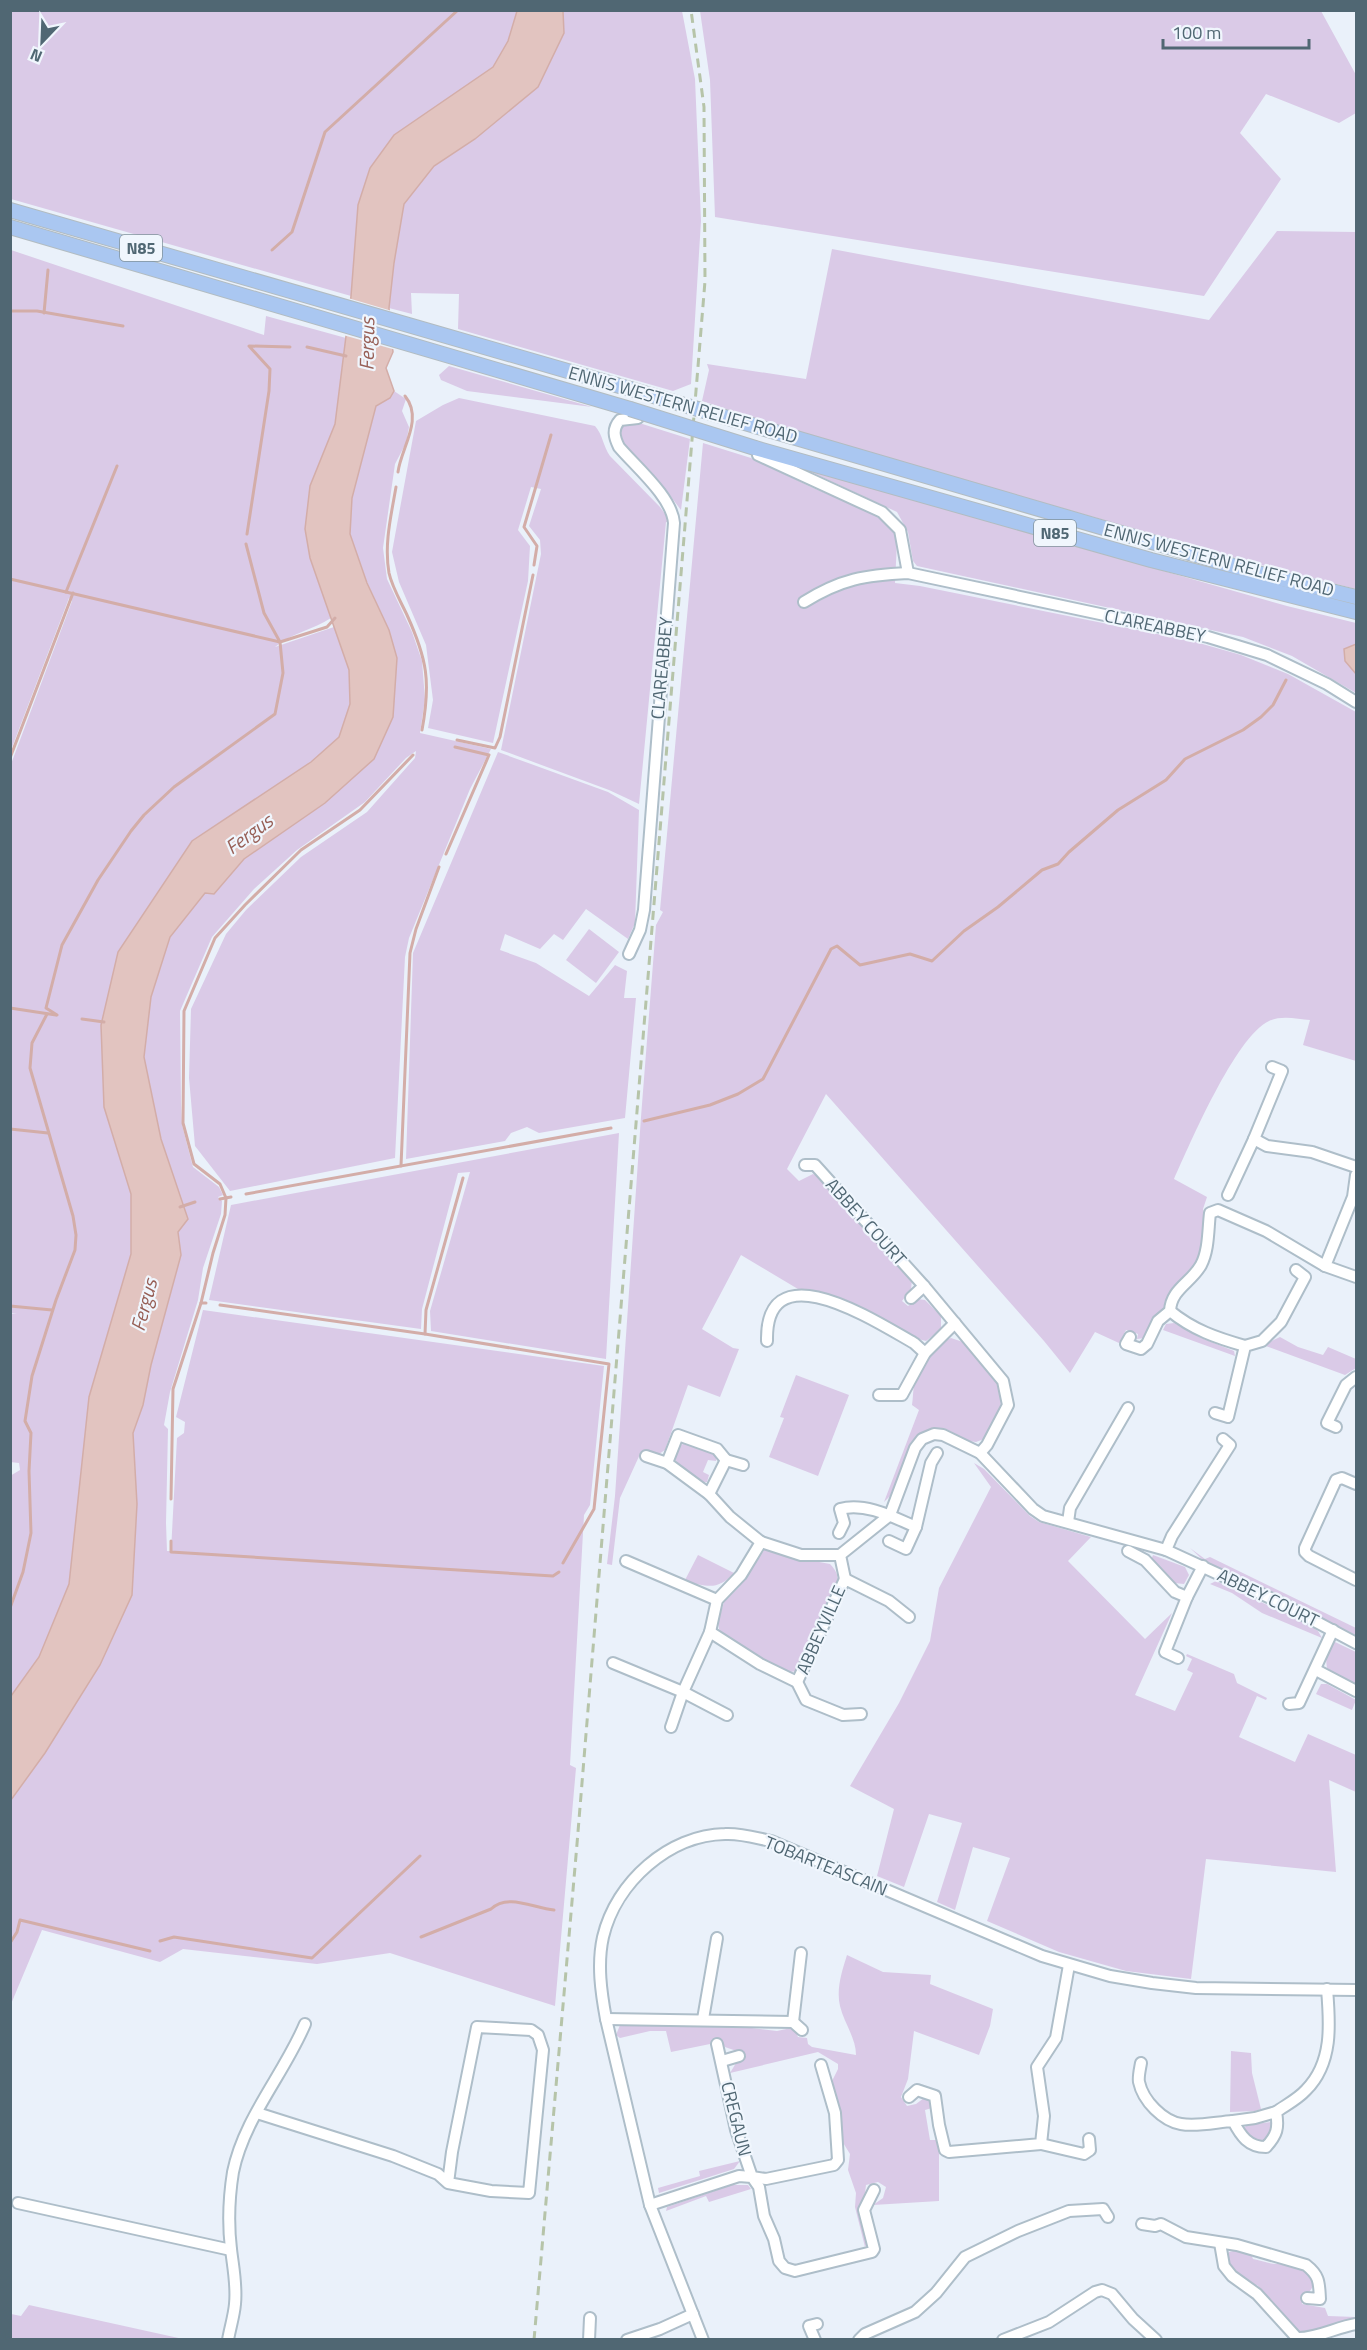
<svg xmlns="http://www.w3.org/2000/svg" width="1367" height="2350" font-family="'Titillium Web',sans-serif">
<rect width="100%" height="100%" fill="#eaf1fa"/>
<!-- green -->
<g fill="#dacae7">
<polygon points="10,11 517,11 508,41 493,67 394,135 358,205 351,296 11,199"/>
<polygon points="563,11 682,11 695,79 701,221 691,384 673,391 458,329 459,294 411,293 412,314 389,308 394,263 404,204 434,166 475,139 538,87 564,33"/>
<polygon points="700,11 1321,11 1356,75 1356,113 1339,123 1266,94 1240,133 1281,179 1204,296 715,217 710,80"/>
<polygon points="1277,231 1356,232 1356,589 1257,564 1083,514 787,429 702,401 709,370 707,364 806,379 832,249 1209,320"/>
<path d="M11,250L264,335L266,316L346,338L335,424L310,486V558L331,618C313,630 293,632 275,647L334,627L349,670L350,704L339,737L311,762L192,841L104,1107L131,1194V1254L89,1397L69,1584L39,1657L11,1696L10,1476L20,1470L19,1463L10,1462V1314H17L10,1313L11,764L72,601L69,598L11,750Z"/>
<polygon points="449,366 592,407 467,391 441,380 439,375"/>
<polygon points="394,391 406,399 402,411 409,427 406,443 395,464 383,548 387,579 412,632 422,661 425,699 420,733 491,749 470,789 409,938 405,957 395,1158 230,1191 195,1146 189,1078 191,1009 226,934 246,910 301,857 367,812 415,758 416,751 406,758 365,802 297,850 254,889 212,937 180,1011 181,1104 182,1125 193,1167 219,1187 223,1195 218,1197 222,1201 221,1214 203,1268 198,1300 170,1392 164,1425 168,1429 166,1523 167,1551 171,1551 177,1438 184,1433 185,1422 176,1417 203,1310 604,1366 590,1505 584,1515 570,1765 576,1768 555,2006 390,1953 317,1964 183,1949 160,1962 42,1930 11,2004 11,1800 45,1753 100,1665 132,1595 137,1504 133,1433 143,1405 151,1365 181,1255 178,1232 188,1219 161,1139 144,1057 151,997 170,937 205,893 214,894 244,859 325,803 393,717 397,658 389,630 367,582 350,534 352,498 376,406 390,398"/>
<path d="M459,398L595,426C603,435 603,446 610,456L660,507L671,522H666L639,804L609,790L501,750L541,554L540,540L529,526L541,489L531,487L518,530L530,546L528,581L493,743L428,728L433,700L426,645L399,582L392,552L416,421L443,405Z"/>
<polygon points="636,422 690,439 681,510 662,485 622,444 619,430 622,425"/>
<path d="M703,443L751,458L811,487L882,517L894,530L897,542L895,583L920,586L1192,641L1241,655L1288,674L1356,712V1061L1303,1045L1310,1020C1297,1019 1282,1015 1269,1021C1235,1037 1190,1144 1174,1179L1207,1197L1203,1209L1205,1220L1200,1258L1173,1288L1167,1306L1145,1338L1137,1339L1138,1334L1126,1330L1119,1343L1095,1332L1070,1373L1044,1341L826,1094L787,1169L799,1181L813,1174L820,1178L912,1280L911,1289L902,1301L908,1306L917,1299L925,1300L941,1316V1329L926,1341L914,1338L837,1298L813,1290L798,1289L741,1255L702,1329L733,1348L739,1349L720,1397L688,1385L665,1450L659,1454L644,1450L641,1452L620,1498L612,1565L607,1564L615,1496L641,1117L656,925L663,912L660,910Z"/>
<polygon points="807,470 1287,606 1356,623 1356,693 1292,656 1243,637 917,566 913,561 908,532 897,512"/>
<polygon points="498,752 608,792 639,810 635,923 628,939 586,909 563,940 554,934 540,949 505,934 500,950 536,963 589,996 615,965 627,971 624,998 636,998 625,1118 539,1133 527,1127 511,1133 505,1141 406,1159 413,953"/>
<polygon points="589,929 619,952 596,983 566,960"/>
<polygon points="619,1133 606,1359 431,1331 430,1311 470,1172 458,1173 422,1309 421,1329 209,1300 231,1205"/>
<polygon points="1174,1323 1201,1338 1234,1351 1235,1356 1163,1330 1166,1324"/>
<polygon points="1280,1337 1298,1347 1323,1355 1328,1347 1356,1359 1356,1368 1345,1375 1263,1345"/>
<path d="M951,1338L966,1343L1000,1386L1001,1409L987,1435L984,1439L976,1442L969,1441L944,1428H935L921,1434L911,1442L890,1496L884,1502L919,1410L912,1405C913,1398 913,1391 914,1385C918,1372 939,1342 951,1338Z"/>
<polygon points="796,1375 849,1395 818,1476 769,1457 784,1418 780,1417"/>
<path d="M684,1443L708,1449L717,1455L716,1461L708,1460L703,1472L709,1475L707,1482C691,1482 661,1460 684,1443Z"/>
<polygon points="974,1463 984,1469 1030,1516 1039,1522 1091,1537 1068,1561 1145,1639 1172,1613 1135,1695 1175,1711 1193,1673 1187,1670 1192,1659 1186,1656 1187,1654 1234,1674 1237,1683 1267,1698 1266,1700 1257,1696 1239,1737 1295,1762 1308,1734 1356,1755 1356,1792 1329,1780 1336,1872 1206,1859 1191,1979 1126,1971 1059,1952 987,1921 1010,1858 973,1847 955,1910 937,1902 962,1823 929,1814 904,1887 877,1876 894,1809 850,1786 899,1703 930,1641 939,1588 991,1487"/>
<polygon points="1190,1548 1205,1559 1210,1557 1356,1628 1356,1635 1204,1561"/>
<path d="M765,1549H772L787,1556L830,1564C836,1570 838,1575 838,1583L802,1665C798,1669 796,1672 790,1672C773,1672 730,1642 719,1629L718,1622L724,1602L739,1587Z"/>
<path d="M698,1555L734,1573C716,1592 708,1585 684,1582Z"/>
<polygon points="1153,1555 1185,1567 1189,1575 1184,1584 1174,1583 1151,1560"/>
<polygon points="1216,1581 1308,1624 1318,1631 1322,1638 1262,1613 1232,1593 1210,1584"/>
<path d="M1335,1642L1356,1652V1686L1327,1668C1325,1656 1327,1650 1335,1642Z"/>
<polygon points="1321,1684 1327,1684 1356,1700 1352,1710 1316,1694"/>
<path d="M847,1955L883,1972L931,1975L930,1984L993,2009L990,2026L979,2055L914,2031L908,2079L901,2097L907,2106L916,2104L924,2098L932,2101V2108L925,2110L930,2140H939V2201L873,2205L883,2198L886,2187L878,2182L866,2185L864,2201L868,2242L865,2247L855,2207L856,2193L848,2170L850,2154L842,2141L839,2113L831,2083L838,2069V2064L818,2052L730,2073L736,2063L744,2057L745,2054L725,2047L719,2038L712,2039L710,2044L671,2052L666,2031H650L620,2038L616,2035L620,2025L720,2024L777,2031L791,2028L795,2030L798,2037L807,2038L808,2044L812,2047L856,2055C856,2038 844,2023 840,2006C836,1989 842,1971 847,1955Z"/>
<polygon points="1231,2051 1251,2053 1252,2073 1261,2109 1255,2111 1230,2112"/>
<path d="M1271,2122V2131L1263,2142C1254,2140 1246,2137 1244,2128L1247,2125Z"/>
<polygon points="740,2161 734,2169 659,2193 658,2188 700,2176 699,2171"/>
<polygon points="732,2185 748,2185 751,2189 709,2202 706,2196 666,2211 667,2207"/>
<path d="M1237,2250L1251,2254L1253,2259C1260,2260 1269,2264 1276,2264C1287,2264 1327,2271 1309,2292H1304L1302,2304L1325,2308L1328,2316L1356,2317V2320C1336,2321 1318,2331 1298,2334L1287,2324L1288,2319L1257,2285L1251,2286C1241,2278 1222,2267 1229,2252Z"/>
<polygon points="29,2305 183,2339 11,2339 11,2314 21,2316"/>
</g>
<!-- water -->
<g fill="#e2c4c0" stroke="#d3ada8" stroke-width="1.5">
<polygon points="517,11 563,11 564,33 538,87 475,139 434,166 404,204 394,263 389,308 393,352 386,368 394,391 390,398 376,406 352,498 350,534 367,583 389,630 397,658 393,717 374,759 325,803 244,859 214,894 205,893 170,937 151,997 144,1057 161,1139 188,1219 178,1232 181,1255 151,1365 143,1405 133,1433 137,1504 132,1595 100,1665 45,1753 11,1800 11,1696 39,1657 69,1584 89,1397 131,1254 131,1194 104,1107 101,1025 118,952 192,841 311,762 339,737 350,704 349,670 310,558 305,529 310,486 335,424 351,296 358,205 370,168 394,135 493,67 508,41"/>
<polygon points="1356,644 1356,674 1345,661 1344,649"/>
</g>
<!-- pier -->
<polygon fill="#eaf1fa" points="348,298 392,311 396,350 343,335"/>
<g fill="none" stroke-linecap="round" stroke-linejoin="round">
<!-- stream -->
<g stroke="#d3ada8" stroke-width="3">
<polyline points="272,250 292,232 325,132 458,10"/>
<polyline points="10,311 37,311 123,326"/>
<polyline points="44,313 48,270"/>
<polyline points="307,347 346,356"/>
<polyline points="117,466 66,592 280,642"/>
<path d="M398,472C401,448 424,419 405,396"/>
<path d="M396,487C391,516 384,544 389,573C392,587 401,602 407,615C427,659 431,682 422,730"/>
<polyline points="247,534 269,391 270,369 249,346 290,347"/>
<polyline points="246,544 264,613 280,642"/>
<polyline points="534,565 537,546 524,527 551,435"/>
<polyline points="10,579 66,592"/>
<polyline points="457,740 495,748 500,737 533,575"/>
<polyline points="10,758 73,593"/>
<polyline points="446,854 489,755 455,747"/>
<polyline points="10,1008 56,1015"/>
<polyline points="57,1015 46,1008 62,945 98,880 131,831 144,815 174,787 275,714 283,673 280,642 327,627 335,618"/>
<polyline points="82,1019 104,1022"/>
<polyline points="644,1121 710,1105 738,1094 763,1079 831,949 837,946 860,965 910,954 932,961 964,931 998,907 1042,870 1058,864 1069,852 1118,810 1166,780 1185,759 1243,730 1261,717 1273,705 1286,680"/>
<polyline points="10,1129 48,1133"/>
<polyline points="401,1166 410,953 416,929 439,867"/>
<polyline points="246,1194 611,1128"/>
<polyline points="220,1199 231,1197"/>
<polyline points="180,1207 195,1202"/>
<polyline points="206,1303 201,1303 213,1253 225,1215 226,1198 220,1184 194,1164 183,1123 184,1011 215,938 245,905 301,850 360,810 413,755"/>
<polyline points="220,1305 425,1334 609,1364 594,1509 563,1563"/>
<polyline points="10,1306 52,1310"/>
<polyline points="425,1334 426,1310 463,1178"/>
<polyline points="171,1499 173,1389 201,1303"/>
<polyline points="171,1541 171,1552 553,1576 559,1572"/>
<polyline points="10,1608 23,1572 31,1533 29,1471 31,1433 25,1421 32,1376 56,1300 75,1250 76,1235 73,1216 30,1068 32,1043 47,1014"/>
<path d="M421,1937L491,1909C508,1893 533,1908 554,1910"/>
<polyline points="160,1941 174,1937 312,1958 420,1856"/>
<polyline points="10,1943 17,1932 20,1920 150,1951"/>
</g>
<defs>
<g id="minor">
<polyline points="758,455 882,512 900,530 908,573"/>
<path d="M804,602C841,579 865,575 908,573L1208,637L1267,655L1327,684L1356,702"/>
<path d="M629,954L640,930L644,910L674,523C672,497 636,467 619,447C614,437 612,429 620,420L638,418"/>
<polyline points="1254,1139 1282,1071 1272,1067"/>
<polyline points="805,1165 815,1165 924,1286 1003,1381 1008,1405 987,1445 980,1453"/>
<polyline points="1356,1175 1353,1197 1325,1266 1356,1277"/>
<polyline points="1228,1195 1254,1139 1267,1146 1312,1152 1356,1167"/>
<polyline points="911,1298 924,1286"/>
<path d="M1170,1311C1193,1330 1217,1338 1245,1346"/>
<path d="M1130,1337L1126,1344L1141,1349L1147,1344L1158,1321L1170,1311C1171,1289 1191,1283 1201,1265C1209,1250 1208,1229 1210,1213L1218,1210L1266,1231L1325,1266"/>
<path d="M767,1341C765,1249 875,1321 914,1343L925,1353"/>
<polyline points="879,1395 902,1395 925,1353 955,1323"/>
<polyline points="1215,1413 1228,1417 1245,1346 1262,1341 1281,1322 1305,1277 1296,1270"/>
<polyline points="1336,1427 1327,1423 1346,1385 1356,1377"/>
<polyline points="646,1456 667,1463 709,1494 730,1517 761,1542 741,1575 717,1600 710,1632 683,1692 671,1727"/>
<polyline points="667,1463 678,1435 717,1449 726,1460"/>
<polyline points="1356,1484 1342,1478 1336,1480 1305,1548 1305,1552 1309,1556 1356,1580"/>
<polyline points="709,1494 726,1460 743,1465"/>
<polyline points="890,1515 915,1448 922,1439 934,1434 943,1435 980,1453 1033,1509 1043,1516 1166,1550 1279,1602 1356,1643"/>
<polyline points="1068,1522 1070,1508 1128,1408"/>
<path d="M839,1533L844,1523L840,1509C865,1502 893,1517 916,1527"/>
<polyline points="889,1541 906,1549 916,1527 931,1463 937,1453"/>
<polyline points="761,1542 801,1555 840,1555"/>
<polyline points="1166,1550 1172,1536 1230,1445 1223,1439"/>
<polyline points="1128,1551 1145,1560 1175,1592 1187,1597"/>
<polyline points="626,1561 717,1600"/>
<polyline points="845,1579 840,1555 890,1515"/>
<polyline points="710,1632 760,1664 797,1682 845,1579 889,1601 909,1617"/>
<polyline points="1178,1658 1165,1652 1187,1597 1203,1566"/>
<polyline points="613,1663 683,1692 727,1715"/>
<polyline points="1316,1670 1356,1691"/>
<polyline points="797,1682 806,1700 843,1715 861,1714"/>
<polyline points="1289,1704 1299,1703 1333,1630"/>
<polyline points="606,2019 793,2022 802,2030"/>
<polyline points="703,2019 717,1938"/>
<polyline points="793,2022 801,1953"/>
<polyline points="717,2044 736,2130 752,2177 766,2179 834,2165 838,2160 835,2113 821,2065"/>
<polyline points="722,2061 739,2056"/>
<path d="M1141,2063C1140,2069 1138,2077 1139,2082C1143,2101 1163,2121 1181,2124C1197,2127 1217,2122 1233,2121C1241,2136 1248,2147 1266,2147C1277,2135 1279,2128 1276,2112C1286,2105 1298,2099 1306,2090C1333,2063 1330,2024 1327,1989"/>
<polyline points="909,2097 917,2090 935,2096 939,2125 945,2150 949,2152 1041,2144 1044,2116 1037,2067 1056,2038 1069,1965"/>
<polyline points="257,2113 393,2156 438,2174 448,2183 491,2191 529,2193 543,2050 538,2035 531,2030 477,2027 452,2152 448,2183"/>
<polyline points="1233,2121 1255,2118 1276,2112"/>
<polyline points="1041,2144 1084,2154 1090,2150 1089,2139"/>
<polyline points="18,2203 231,2250"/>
<polyline points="650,2205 739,2176 752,2177 759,2187 764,2216 774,2239 779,2261 785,2268 795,2271 872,2252 874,2249 864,2210 874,2190"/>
<path d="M1142,2224L1155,2226L1161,2224L1186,2237L1237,2245L1306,2265C1320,2276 1319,2283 1320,2299L1307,2298"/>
<path d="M1220,2243L1224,2266L1232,2276L1257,2294L1297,2338C1315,2339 1337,2327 1356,2324"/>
<path d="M228,2340C230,2328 234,2316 235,2304C237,2285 233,2267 231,2249C228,2224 229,2197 233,2172C244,2118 284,2074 305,2024"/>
<polyline points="589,2340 590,2318"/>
<polyline points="627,2340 660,2329 693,2314"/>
<path d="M703,2340L650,2205L606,2019C601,1992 597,1964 603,1937C616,1882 669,1835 725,1834C741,1833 756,1838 771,1841L1042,1956L1110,1976L1152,1983L1196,1988L1356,1990"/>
<polyline points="815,2340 809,2326 817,2324"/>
<polyline points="859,2340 865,2334 915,2312 936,2293 965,2257 1018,2231 1069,2211 1103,2209 1108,2217"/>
<polyline points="1003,2340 1049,2322 1095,2292 1102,2290 1112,2294 1133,2319 1156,2340"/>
</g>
<g id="major">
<polyline points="10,210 630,389"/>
<polyline points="10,227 630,409"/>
<polyline points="772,431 1258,573 1356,597"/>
<polyline points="755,448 1151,560 1356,612"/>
</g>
</defs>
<!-- minor casing -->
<use href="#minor" stroke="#aebec9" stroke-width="14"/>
<!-- major casing -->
<use href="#major" stroke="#b2bcc1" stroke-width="16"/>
<!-- minor -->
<use href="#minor" stroke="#fff" stroke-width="10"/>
<!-- major -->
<use href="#major" stroke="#aac7f1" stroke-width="14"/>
<!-- rail -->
<polyline stroke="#b6c4a9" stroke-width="3" stroke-dasharray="9 6" stroke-linecap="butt" points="534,2340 577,1844 705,281 704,107 691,10"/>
<defs>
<g id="major-bridge">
<polyline points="630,389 772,431"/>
<polyline points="630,409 755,448"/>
</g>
</defs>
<!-- major-bridge casing -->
<use href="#major-bridge" stroke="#b2bcc1" stroke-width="16" stroke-linecap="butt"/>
<!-- major-bridge -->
<use href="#major-bridge" stroke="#aac7f1" stroke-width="14"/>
</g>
<g text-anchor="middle" stroke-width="4.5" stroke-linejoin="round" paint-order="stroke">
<!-- shield labels -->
<g fill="#f0f6fd" stroke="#80929c" stroke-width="1.5">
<rect x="120" y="235" width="42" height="26" rx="4.5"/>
<rect x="1034" y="520" width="42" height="26" rx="4.5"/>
</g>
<g font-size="16" font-weight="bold" fill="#506773">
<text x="141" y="254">N85</text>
<text x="1055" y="539">N85</text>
</g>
<!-- street labels -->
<g font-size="18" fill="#506773" stroke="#f0f6fd">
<text transform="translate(683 405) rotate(16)" y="6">ENNIS WESTERN RELIEF ROAD</text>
<text transform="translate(1219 560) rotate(15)" y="6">ENNIS WESTERN RELIEF ROAD</text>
<text transform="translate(1155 626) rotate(12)" y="6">CLAREABBEY</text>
<text transform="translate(662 668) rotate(-85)" y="6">CLAREABBEY</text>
<text transform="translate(866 1222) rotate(48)" y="6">ABBEY COURT</text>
<text transform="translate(1268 1598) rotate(26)" y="6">ABBEY COURT</text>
<text transform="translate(821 1630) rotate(-66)" y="6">ABBEYVILLE</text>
<text transform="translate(826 1866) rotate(22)" y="6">TOBARTEASCAIN</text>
<text transform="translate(736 2119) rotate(76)" y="6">CREGAUN</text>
</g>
<!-- water labels -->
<g font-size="20" font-style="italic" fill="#975f56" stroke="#f0f6fd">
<text transform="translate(367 344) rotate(-89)" y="7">Fergus</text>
<text transform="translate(249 834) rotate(-36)" y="7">Fergus</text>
<text transform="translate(144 1305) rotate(-75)" y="7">Fergus</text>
</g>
</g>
<!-- border -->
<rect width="1367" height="2350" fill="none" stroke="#506773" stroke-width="24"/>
<!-- north arrow -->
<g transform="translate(42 42) rotate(203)" stroke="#f0f6fd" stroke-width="4.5" paint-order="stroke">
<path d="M0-4.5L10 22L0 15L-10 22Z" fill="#506773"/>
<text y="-9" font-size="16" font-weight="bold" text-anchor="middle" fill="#506773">N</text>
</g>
<!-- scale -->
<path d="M1163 39v9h146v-9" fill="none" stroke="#506773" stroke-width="3"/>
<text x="1172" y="39" font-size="18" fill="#506773" stroke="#f0f6fd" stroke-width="4.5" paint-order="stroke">100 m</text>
</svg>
